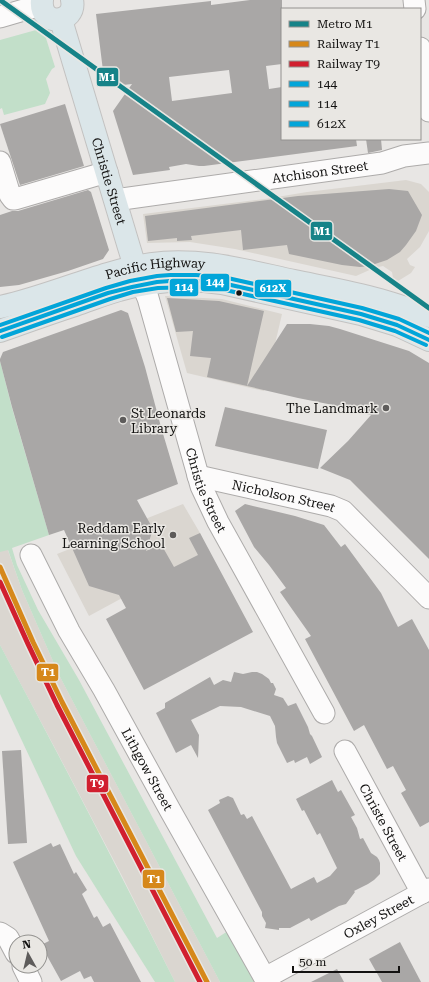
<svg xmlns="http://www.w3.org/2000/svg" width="429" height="982" font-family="'Roboto Serif',serif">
<rect width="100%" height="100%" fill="#e8e6e4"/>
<!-- built -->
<g fill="#dad6d0">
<polygon points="406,180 421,184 429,192 429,231 420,247 407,259 410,265 415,267 411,273 398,281 393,278 392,272 383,266 374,268 356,276 235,249 190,242 147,243 143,214 265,199 307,192"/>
<polygon points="165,296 222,299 282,314 264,391 187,373"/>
<polygon points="183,504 200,533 214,563 148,584 89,616 57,554"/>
<polygon points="0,528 22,590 59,675 220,982 175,982 121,874 56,750 0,645"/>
</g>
<!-- green -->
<g fill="#c2dfc9">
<polygon points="36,30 45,35 55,67 52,69 46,79 50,93 45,104 4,115 2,108 0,109 0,40"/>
<polygon points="0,361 12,408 49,535 12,548 17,565 38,610 79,680 217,938 228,931 255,982 220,982 59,675 22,590 8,550 0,552"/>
<path d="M0,645C60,757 118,869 175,982H155L76,856L0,694Z"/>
</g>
<!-- building -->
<g fill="#a9a7a6" fill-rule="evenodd">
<path d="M250,0H282V64L266,66L269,89L282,87V139H356L357,146L204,166H199L186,164L169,167L170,170L133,175L113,111L132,84L105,87L96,14L211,1V5ZM229,70L232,93L172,101L169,77Z"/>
<polygon points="65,104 84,166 20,185 0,124"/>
<polygon points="366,139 381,139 382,150 368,153"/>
<polygon points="389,189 408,191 422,215 416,231 406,245 400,252 387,260 369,266 360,267 342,265 289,254 287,245 243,250 241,230 191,236 192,240 177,241 177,238 148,241 145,216 298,196"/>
<polygon points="88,190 91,192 109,250 103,259 68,271 19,285 0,287 0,215 12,211 18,211"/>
<polygon points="167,298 219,301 264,311 247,386 207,377 211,358 190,356 193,331 176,332"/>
<polygon points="121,310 128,313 145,367 161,427 178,484 137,500 153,529 146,551 161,544 174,567 198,555 189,538 200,533 253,632 144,690 106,619 126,608 119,595 89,586 64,530 49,535 12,407 0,361 0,359 3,352"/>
<polygon points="287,324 310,324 329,326 340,329 409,351 429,363 429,559 350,480 320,468 348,441 371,415 349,410 338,406 298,398 247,386"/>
<polygon points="225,407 327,430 318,469 215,446"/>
<polygon points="245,504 295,516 324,525 341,547 345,544 381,593 398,627 412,619 429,650 429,822 420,827 401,793 406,790 393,766 387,769 364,725 354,731 305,639 311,636 280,592 286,588 269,565 254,547 235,511"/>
<polygon points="234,672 243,674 252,672 257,672 262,674 269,679 271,683 273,683 276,689 274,695 283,698 288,706 296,703 308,727 310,734 312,736 322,757 310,764 307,757 295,763 294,760 287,763 277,743 276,737 275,726 270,716 241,707 220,706 191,720 199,735 198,758 191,745 176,753 156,713 165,708 165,703 210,677 214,685 223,680 231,682"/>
<polygon points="21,750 27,843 8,844 2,751"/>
<polygon points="332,780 338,792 341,790 355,815 351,817 357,828 360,839 363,838 371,853 377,857 379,860 380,863 380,874 374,880 368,884 354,891 355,892 346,904 339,906 311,921 309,918 290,928 279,928 279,930 265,928 266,923 262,916 262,912 208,810 220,803 219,800 228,796 233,798 241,815 244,814 247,819 252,816 291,889 314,877 317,883 330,876 337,868 320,833 317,835 304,810 302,811 296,799"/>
<polygon points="51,843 53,847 60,844 74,874 76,872 87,890 82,894 94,918 97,916 103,927 110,923 141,982 94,982 91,976 84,979 80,971 61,981 41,945 49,941 13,862"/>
<polygon points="400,942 421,982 382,982 369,959"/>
<polygon points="337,969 344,982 311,982"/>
</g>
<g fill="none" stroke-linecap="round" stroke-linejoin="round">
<defs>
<g id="minor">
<polyline points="414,0 415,9"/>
<polyline points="0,17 41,5"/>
<polyline points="420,48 429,111"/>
<polyline points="0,162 10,195 13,199 15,199 107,172"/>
<path id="s1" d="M115,200L382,163L404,156L429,153"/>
<path id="s2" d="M142,284L148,298L201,486L218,522L324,713"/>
<path id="s3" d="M198,476L331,506L343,511L429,598"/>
<path id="s4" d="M31,555L69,631L104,690L170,810L267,982"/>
<path id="s5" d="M345,751L422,893"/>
<polyline points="0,933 8,938 16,953"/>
<polyline points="23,966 31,982"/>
<path id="s6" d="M265,978L429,889"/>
</g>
<g id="major">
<path d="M42,0C39,28 77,24 72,0"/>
<path id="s7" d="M61,20L128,244L135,267L140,279"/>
<path id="s8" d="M0,307C51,296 99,272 151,264C200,257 247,271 294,281C323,287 352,292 380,300C397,305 413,310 429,316"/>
<path d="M0,331C25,322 50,313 75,305C90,300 104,294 119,290C153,280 187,278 222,283L361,314L397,325L429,340"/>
</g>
</defs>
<!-- minor casing -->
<use href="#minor" stroke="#adabaa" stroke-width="23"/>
<!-- major casing -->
<use href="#major" stroke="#c3c2c1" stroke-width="24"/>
<!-- minor -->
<use href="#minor" stroke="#fcfbfb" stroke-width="21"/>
<!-- major -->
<use href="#major" stroke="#dbe6e9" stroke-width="22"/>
<defs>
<polyline id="bus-1" points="0,331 108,293 132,287 157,282 170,281 196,281 222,283 361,314 397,325 429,340"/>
<polyline id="bus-2" points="2,337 110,299 133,292 158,288 196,287 221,289 359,320 395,331 426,345"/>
<polyline id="bus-3" points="0,325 106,288 130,281 157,276 170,275 196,275 223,277 362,308 399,319 429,333"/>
</defs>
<!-- bus-1 casing -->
<use href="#bus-1" stroke="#e9e7e3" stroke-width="7"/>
<!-- bus-2 casing -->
<use href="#bus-2" stroke="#e9e7e3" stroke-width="7"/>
<!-- bus-3 casing -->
<use href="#bus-3" stroke="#e9e7e3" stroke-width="7"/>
<!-- bus-1 -->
<use href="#bus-1" stroke="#02a5d9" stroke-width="4"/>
<!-- bus-2 -->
<use href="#bus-2" stroke="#02a5d9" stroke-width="4"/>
<!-- bus-3 -->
<use href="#bus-3" stroke="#02a5d9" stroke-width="4"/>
<defs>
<polyline id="rail-1" points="0,567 33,642 62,702 207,982"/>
<polyline id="rail-2" points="0,582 28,644 57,705 200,982"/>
</defs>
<!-- rail-1 casing -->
<use href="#rail-1" stroke="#e9e7e3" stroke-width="8"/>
<!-- rail-2 casing -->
<use href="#rail-2" stroke="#e9e7e3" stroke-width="8"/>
<!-- rail-1 -->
<use href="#rail-1" stroke="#d6881a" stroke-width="5"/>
<!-- rail-2 -->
<use href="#rail-2" stroke="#d11f2f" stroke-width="5"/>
<defs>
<polyline id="metro-1" points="0,0 429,308"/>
</defs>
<!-- metro-1 casing -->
<use href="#metro-1" stroke="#e9e7e3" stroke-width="8"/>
<!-- metro-1 -->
<use href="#metro-1" stroke="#168388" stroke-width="5"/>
</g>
<!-- markers -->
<circle fill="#131211" stroke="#e9e7e3" stroke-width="1.5" cx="239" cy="293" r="3.5"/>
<g fill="#5e5c5b" stroke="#e9e7e3" stroke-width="1.5">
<circle cx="386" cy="408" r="4"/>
<circle cx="123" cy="420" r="4"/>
<circle cx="173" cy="535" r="4"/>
</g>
<g text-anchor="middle" stroke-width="3" stroke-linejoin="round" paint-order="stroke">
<!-- street labels -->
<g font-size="13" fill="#131211" stroke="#e9e7e3">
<text dy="5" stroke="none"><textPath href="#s1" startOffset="207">Atchison Street</textPath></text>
<text dy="5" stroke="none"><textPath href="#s7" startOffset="168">Christie Street</textPath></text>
<text dy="5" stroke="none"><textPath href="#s8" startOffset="161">Pacific Highway</textPath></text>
<text dy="5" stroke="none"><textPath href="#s2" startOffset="216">Christie Street</textPath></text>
<text dy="5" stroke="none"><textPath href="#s3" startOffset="88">Nicholson Street</textPath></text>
<text dy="5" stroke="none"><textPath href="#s4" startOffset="244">Lithgow Street</textPath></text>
<text dy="5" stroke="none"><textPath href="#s5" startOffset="81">Christe Street</textPath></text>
<text dy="5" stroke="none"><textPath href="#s6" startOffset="129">Oxley Street</textPath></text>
</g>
<!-- poi labels -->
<g font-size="13" fill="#131211" stroke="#e9e7e3" text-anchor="end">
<text x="378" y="413">The Landmark</text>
<text x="131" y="418" text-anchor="start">St Leonards<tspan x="131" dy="15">Library</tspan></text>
<text x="165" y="533">Reddam Early<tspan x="165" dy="15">Learning School</tspan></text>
</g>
</g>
<g stroke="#e9e7e3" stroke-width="1.5">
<rect x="96" y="67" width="23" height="20" rx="4" fill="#168388"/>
<rect x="310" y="221" width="23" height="20" rx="4" fill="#168388"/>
<rect x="200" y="273" width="30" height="19" rx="4" fill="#02a5d9"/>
<rect x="169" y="278" width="30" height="19" rx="4" fill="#02a5d9"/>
<rect x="254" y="279" width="38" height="19" rx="4" fill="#02a5d9"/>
<rect x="36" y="663" width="23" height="19" rx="4" fill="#d6881a"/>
<rect x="86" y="774" width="23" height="19" rx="4" fill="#d11f2f"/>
<rect x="142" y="869" width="23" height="20" rx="4" fill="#d6881a"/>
</g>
<g font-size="11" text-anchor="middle" font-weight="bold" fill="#fff">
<text x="107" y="81">M1</text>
<text x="322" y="235">M1</text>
<text x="215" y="286">144</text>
<text x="184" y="291">114</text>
<text x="273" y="292">612X</text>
<text x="48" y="676">T1</text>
<text x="97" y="787">T9</text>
<text x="154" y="883">T1</text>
</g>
<!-- legend -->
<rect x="281" y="8" width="140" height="132" fill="#e9e7e3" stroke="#93928f"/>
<rect x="289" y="21" width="20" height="6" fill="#168388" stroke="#93928f"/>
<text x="317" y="28" font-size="12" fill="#131211">Metro M1</text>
<rect x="289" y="41" width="20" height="6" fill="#d6881a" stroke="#93928f"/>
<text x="317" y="48" font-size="12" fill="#131211">Railway T1</text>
<rect x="289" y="61" width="20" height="6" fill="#d11f2f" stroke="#93928f"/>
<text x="317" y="68" font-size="12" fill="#131211">Railway T9</text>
<rect x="289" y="81" width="20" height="6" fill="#02a5d9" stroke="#93928f"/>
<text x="317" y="88" font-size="12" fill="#131211">144</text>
<rect x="289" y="101" width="20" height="6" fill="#02a5d9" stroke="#93928f"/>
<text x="317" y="108" font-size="12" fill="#131211">114</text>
<rect x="289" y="121" width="20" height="6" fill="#02a5d9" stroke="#93928f"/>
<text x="317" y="128" font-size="12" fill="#131211">612X</text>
<!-- north arrow -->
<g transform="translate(28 954) rotate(352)"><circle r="19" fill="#e9e7e3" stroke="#93928f"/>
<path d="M0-3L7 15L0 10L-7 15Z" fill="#5e5c5b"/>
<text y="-6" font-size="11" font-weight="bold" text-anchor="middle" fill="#131211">N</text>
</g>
<!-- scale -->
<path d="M293 966v6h106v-6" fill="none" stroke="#131211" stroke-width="2"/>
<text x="299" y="966" font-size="12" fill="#131211" stroke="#e9e7e3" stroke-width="3" paint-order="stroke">50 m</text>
</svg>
